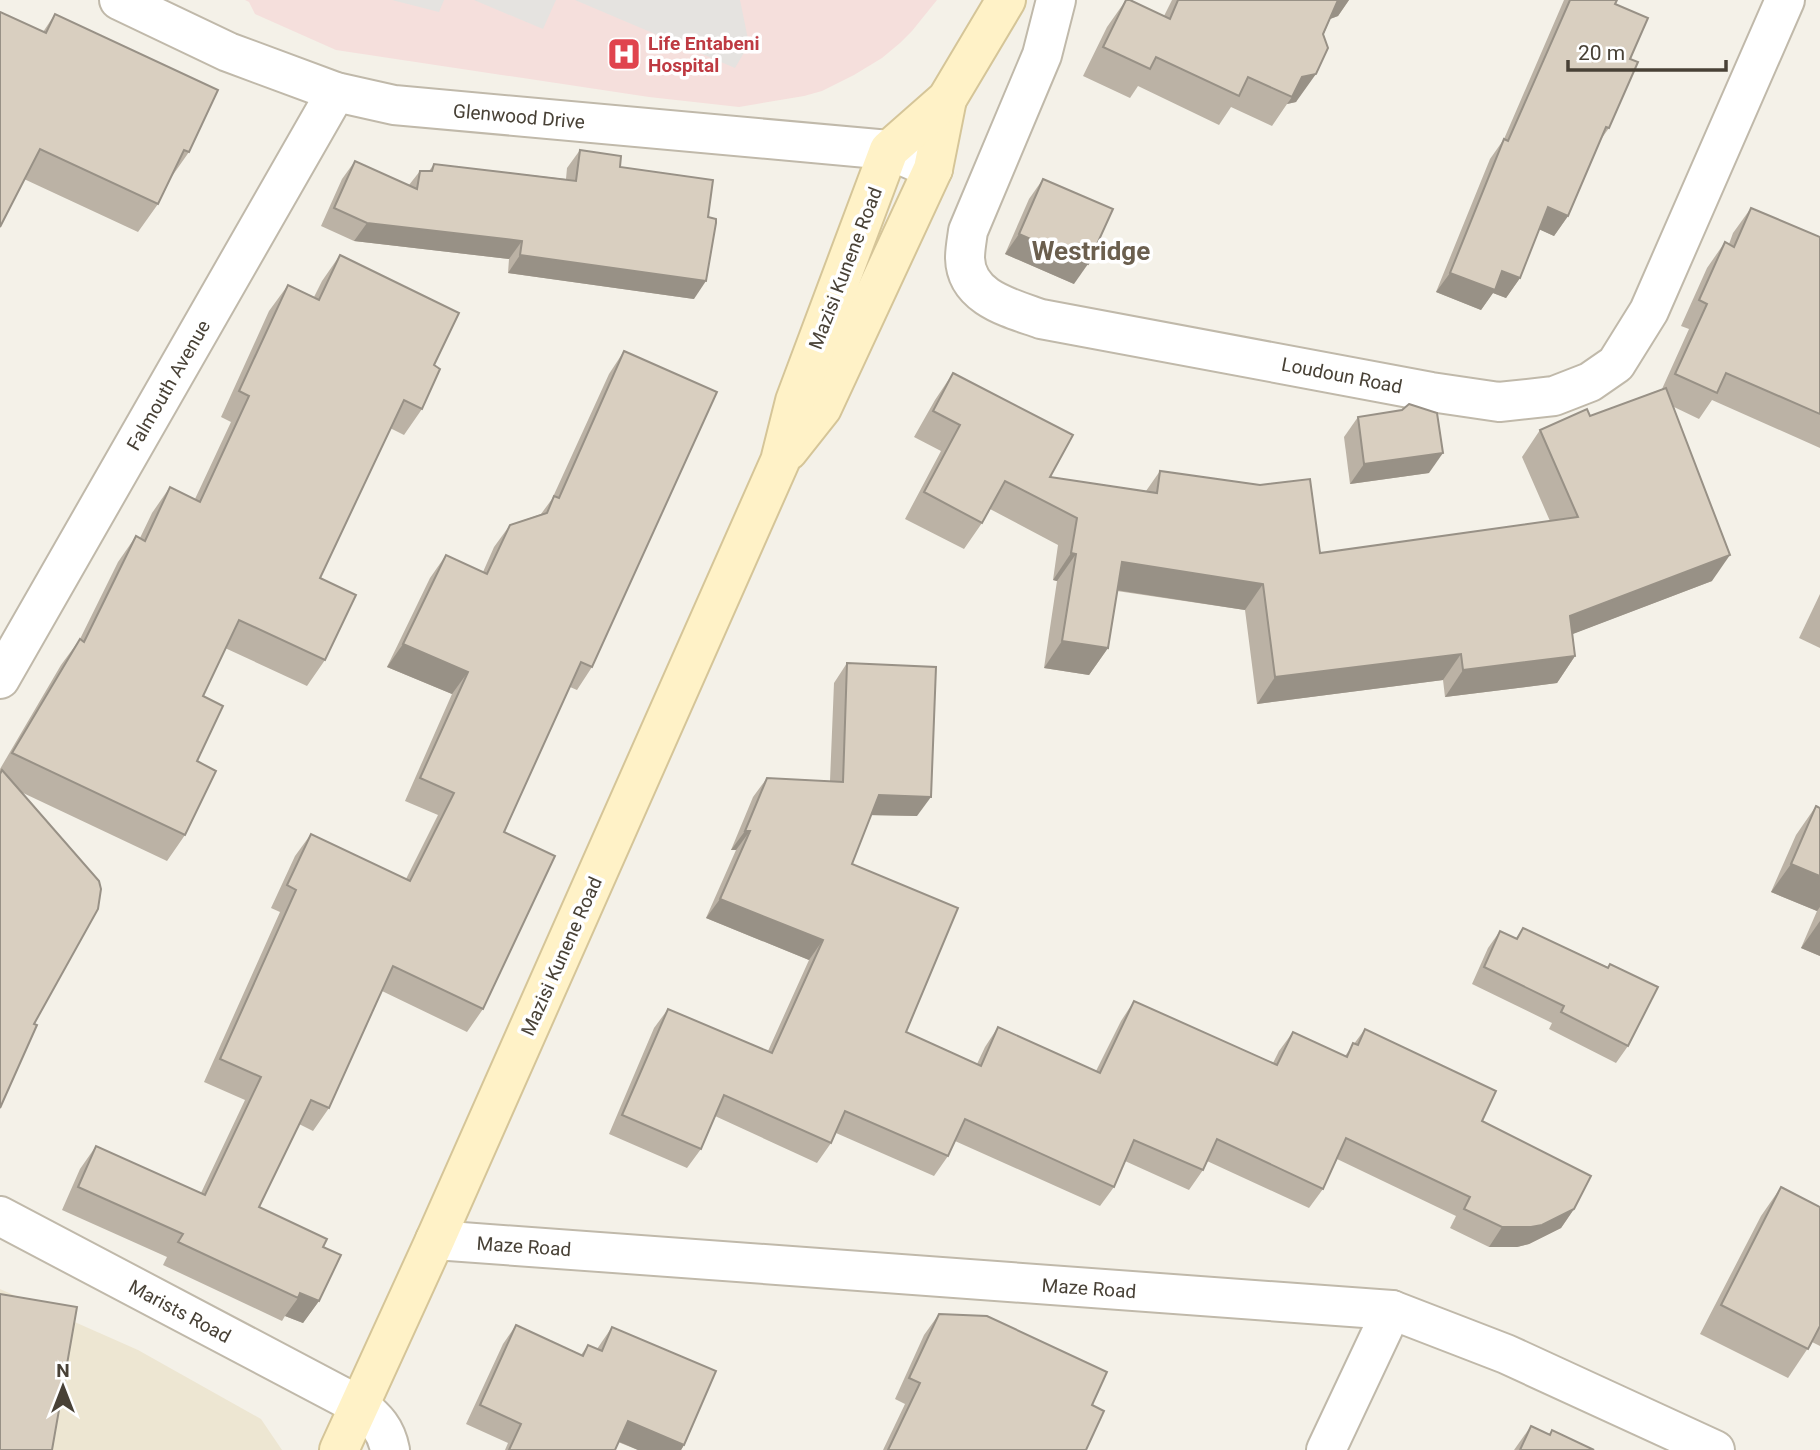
<svg xmlns="http://www.w3.org/2000/svg" width="1820" height="1450" font-family="Roboto,sans-serif">
<rect width="100%" height="100%" fill="#f4f1e8"/>
<!-- education -->
<polygon fill="#ede6d2" points="0,1289 138,1350 261,1419 282,1450 0,1450"/>
<!-- medical -->
<polygon fill="#f5dfdc" points="245,0 937,0 912,31 900,43 882,58 854,75 822,91 804,96 739,107 649,97 336,50 255,14 249,2"/>
<!-- parking -->
<g fill="#e5e3e0">
<polygon points="392,0 444,0 439,12"/>
<polygon points="474,0 556,0 543,29"/>
<polygon points="575,0 740,0 749,44 735,68"/>
</g>
<g fill="none" stroke-linecap="round" stroke-linejoin="round">
<defs>
<g id="street">
<polyline points="119,0 228,52 336,92 394,105 889,150 933,169"/>
<path d="M1056,0L1042,55L968,231C967,239 965,249 965,258C966,298 1010,308 1041,319L1431,392L1499,402L1554,396L1590,382L1616,364L1649,311L1785,0"/>
<polyline points="0,679 336,92"/>
<path d="M0,1216L360,1406C376,1419 386,1429 390,1450"/>
<polyline points="435,1240 1392,1310 1506,1354 1715,1450"/>
<polyline points="1326,1450 1392,1310"/>
</g>
<g id="secondary">
<polyline points="788,451 822,408 933,169 947,99"/>
<polyline points="339,1450 435,1240 780,461 795,401 889,150 947,99 1006,0"/>
</g>
</defs>
<!-- street casing -->
<use href="#street" stroke="#c0b9aa" stroke-width="42"/>
<!-- secondary casing -->
<use href="#secondary" stroke="#d5c598" stroke-width="42"/>
<!-- street -->
<use href="#street" stroke="#fff" stroke-width="38"/>
<!-- secondary -->
<use href="#secondary" stroke="#fff2c7" stroke-width="38"/>
</g>
<!-- wall -->
<g fill="#bbb2a5">
<polygon points="1126,0 1164,16 1172,0 1349,0 1338,16 1330,19 1296,102 1287,104 1272,126 1231,107 1219,125 1138,86 1130,98 1083,76 1107,27"/>
<polygon points="1564,0 1617,0 1615,4 1630,59 1609,128 1599,142 1568,216 1554,236 1539,229 1520,278 1506,298 1493,293 1481,310 1436,292 1490,159 1504,139"/>
<polygon points="55,14 189,152 170,179 158,204 138,232 24,179 43,32"/>
<polygon points="580,150 620,167 694,299 508,273 509,259 354,241 321,226 342,179 355,161 409,185 420,171 429,171 434,164 566,179 567,168"/>
<polygon points="1043,179 1074,284 1005,254 1029,199"/>
<polygon points="1751,208 1820,237 1820,448 1712,400 1699,419 1674,407 1712,581 1572,634 1575,656 1557,683 1445,697 1443,680 1257,704 1245,610 1117,591 1108,648 1089,675 1044,668 1057,581 1053,580 1058,545 990,509 982,523 964,549 905,519 941,451 914,437 935,400 953,373 1050,477 1146,491 1160,471 1320,553 1550,521 1522,457 1540,430 1590,416 1662,389 1689,329 1681,326 1707,268 1725,242 1729,244 1733,233"/>
<polygon points="340,255 434,365 422,409 404,435 390,428 320,578 325,660 307,686 225,648 203,696 197,761 185,835 167,861 21,792 34,1024 0,1108 0,769 61,665 80,639 118,562 136,536 140,538 152,513 170,487 195,499 231,422 221,417 269,311 288,285 314,297 322,281"/>
<polygon points="624,351 592,667 577,690 570,687 504,832 483,1009 467,1032 382,991 329,1108 313,1131 299,1124 259,1207 323,1247 319,1301 303,1323 285,1316 282,1321 163,1265 167,1257 62,1210 80,1169 96,1146 201,1193 245,1100 204,1082 280,912 271,908 295,856 311,834 406,879 438,815 405,801 452,694 387,667 430,578 446,555 483,572 494,547 510,525 541,514 552,499 609,374"/>
<polygon points="1358,417 1429,473 1350,484 1344,437"/>
<polygon points="1820,594 1820,648 1799,638"/>
<polygon points="847,663 917,816 871,815 852,864 906,1032 977,1064 985,1047 998,1027 1096,1071 1121,1021 1134,1001 1273,1063 1279,1051 1293,1032 1345,1056 1365,1029 1482,1121 1574,1209 1561,1228 1529,1244 1517,1247 1489,1247 1450,1228 1456,1216 1337,1159 1323,1189 1309,1208 1207,1161 1203,1170 1189,1190 1125,1161 1114,1187 1100,1206 955,1141 948,1156 934,1176 836,1133 831,1143 817,1163 715,1116 701,1149 687,1168 609,1134 654,1028 668,1009 768,1051 809,960 706,918 736,850 731,850 753,797 767,778 830,781 834,683"/>
<polygon points="1816,806 1820,808 1820,956 1801,948 1817,911 1771,892 1796,835"/>
<polygon points="1523,928 1608,967 1610,964 1628,1046 1616,1063 1549,1029 1552,1023 1472,984 1488,948 1500,931 1516,938"/>
<polygon points="1781,1187 1820,1207 1820,1346 1812,1342 1788,1378 1700,1334 1761,1216"/>
<polygon points="939,1314 1092,1405 1086,1450 883,1450 905,1404 895,1399 924,1335"/>
<polygon points="516,1325 581,1355 588,1345 597,1349 612,1327 684,1445 681,1450 638,1450 618,1442 615,1450 505,1450 508,1443 466,1424 503,1344"/>
<polygon points="1531,1426 1549,1434 1552,1430 1594,1450 1514,1450"/>
</g>
<!-- shaded-wall -->
<g fill="#989186">
<polygon points="1337,0 1349,0 1338,16 1322,22"/>
<polygon points="1316,74 1296,102 1287,104 1292,97 1302,77"/>
<polygon points="1548,207 1568,216 1554,236 1534,227"/>
<polygon points="367,223 522,241 509,259 354,241"/>
<polygon points="1019,234 1088,264 1074,284 1005,254"/>
<polygon points="520,255 706,281 694,299 508,273"/>
<polygon points="1502,271 1520,278 1506,298 1493,293 1481,310 1436,292 1450,273"/>
<polygon points="1443,453 1429,473 1350,484 1364,464"/>
<polygon points="1071,553 1076,554 1057,581 1053,580"/>
<polygon points="1730,555 1712,581 1552,642 1570,616"/>
<polygon points="1122,562 1263,584 1245,610 1103,588"/>
<polygon points="1062,641 1108,648 1089,675 1044,668"/>
<polygon points="403,644 468,672 452,694 387,667"/>
<polygon points="1461,654 1443,680 1257,704 1275,677"/>
<polygon points="1575,656 1557,683 1445,697 1463,670"/>
<polygon points="879,795 931,797 917,816 866,815"/>
<polygon points="745,831 750,831 736,850 731,850"/>
<polygon points="1791,864 1820,876 1820,907 1817,911 1771,892"/>
<polygon points="720,899 823,940 809,960 706,918"/>
<polygon points="1820,921 1820,956 1801,948"/>
<polygon points="1574,1209 1561,1228 1529,1244 1517,1247 1489,1247 1502,1227"/>
<polygon points="300,1293 319,1301 303,1323 285,1316 298,1298"/>
<polygon points="628,1421 684,1445 681,1450 638,1450 615,1440"/>
</g>
<!-- building -->
<g fill="#d9cfc0" stroke="#989186" stroke-width="2">
<polygon points="1126,0 1130,0 1170,19 1178,0 1338,0 1323,34 1328,48 1316,74 1302,77 1292,97 1248,77 1239,96 1156,57 1150,69 1103,47"/>
<polygon points="1570,0 1617,0 1615,4 1648,18 1630,59 1638,62 1609,128 1606,127 1568,216 1548,207 1520,278 1502,271 1495,290 1450,273 1504,139 1508,141"/>
<polygon points="0,12 46,33 55,14 218,90 189,152 184,150 158,204 40,149 0,227"/>
<polygon points="580,150 621,156 620,167 713,180 708,217 716,219 716,223 706,281 520,255 522,241 367,223 334,208 355,161 417,189 420,171 432,171 434,164 576,181"/>
<polygon points="1043,179 1113,209 1088,264 1019,234"/>
<polygon points="1751,208 1820,237 1820,414 1726,373 1717,393 1675,374 1707,304 1699,300 1725,242 1734,247"/>
<polygon points="340,255 459,313 434,365 440,369 422,409 404,400 320,578 356,595 325,660 239,620 203,696 223,706 197,761 216,771 185,835 12,753 80,639 84,642 136,536 145,541 170,487 200,502 249,396 239,391 288,285 319,300"/>
<polygon points="624,351 717,392 592,667 581,662 504,832 555,856 483,1009 393,966 329,1108 311,1100 259,1207 327,1239 323,1247 341,1255 319,1301 300,1293 298,1298 178,1242 183,1234 78,1187 96,1146 205,1195 261,1077 220,1059 296,890 287,885 311,834 410,881 454,793 420,778 468,672 403,644 446,555 487,574 510,525 547,513 554,496 559,498"/>
<polygon points="953,373 1073,435 1050,477 1157,493 1160,471 1260,485 1310,479 1320,553 1578,517 1540,430 1587,409 1590,416 1666,388 1730,555 1570,616 1575,656 1463,670 1461,654 1275,677 1263,584 1122,562 1108,648 1062,641 1076,554 1071,553 1077,518 1005,481 982,523 924,492 960,425 933,411"/>
<polygon points="1409,404 1437,413 1443,453 1364,464 1358,417 1402,410"/>
<polygon points="847,663 936,667 931,797 879,795 852,864 958,908 906,1032 981,1066 998,1027 1100,1073 1134,1001 1277,1065 1293,1032 1347,1057 1353,1043 1358,1045 1365,1029 1496,1091 1482,1121 1591,1176 1574,1209 1542,1225 1531,1227 1502,1227 1464,1209 1470,1197 1346,1138 1323,1189 1217,1139 1203,1170 1134,1140 1114,1187 965,1119 948,1156 845,1111 831,1143 724,1095 701,1149 622,1115 668,1009 772,1053 823,940 720,899 750,831 745,831 767,778 843,782"/>
<polygon points="2,770 99,881 101,889 98,909 34,1024 37,1025 0,1108 0,774"/>
<polygon points="1816,806 1820,808 1820,876 1791,864"/>
<polygon points="1523,928 1608,968 1610,964 1658,987 1628,1046 1561,1012 1564,1006 1484,967 1500,931 1517,939"/>
<polygon points="1781,1187 1820,1207 1820,1326 1808,1349 1721,1305"/>
<polygon points="0,1294 77,1307 52,1450 0,1450"/>
<polygon points="939,1314 987,1316 1107,1372 1092,1405 1104,1411 1086,1450 888,1450 920,1383 909,1378"/>
<polygon points="516,1325 583,1356 588,1345 602,1351 612,1327 716,1371 684,1445 628,1421 615,1450 509,1450 521,1424 480,1405"/>
<polygon points="1531,1426 1550,1435 1552,1430 1594,1450 1520,1450"/>
</g>
<!-- icons -->
<defs>
<symbol id="hospital-square" viewBox="-11 -11 22 22"><rect x="-9" y="-9" width="18" height="18" rx="4" fill="#e0444e" stroke="#fff"/><path d="M-5-5h3v3.5h4V-5h3V5h-3V1.5h-4V5h-3Z" fill="#fff"/></symbol>
</defs>
<g fill-rule="evenodd">
<use href="#hospital-square" x="605" y="35" width="38" height="38"/>
</g>
<g text-anchor="middle" stroke-width="7" stroke-linejoin="round" paint-order="stroke">
<!-- health labels -->
<g font-size="19" font-weight="bold" fill="#be3a42" stroke="#fff" text-anchor="start">
<text x="648" y="50">Life Entabeni<tspan x="648" dy="22">Hospital</tspan></text>
</g>
<!-- street labels -->
<g font-size="19" fill="#484136" stroke="#fff">
<text transform="translate(519 116) rotate(5)" y="7">Glenwood Drive</text>
<text transform="translate(845 268) rotate(-69)" y="7">Mazisi Kunene Road</text>
<text transform="translate(1342 375) rotate(11)" y="7">Loudoun Road</text>
<text transform="translate(168 385) rotate(-60)" y="7">Falmouth Avenue</text>
<text transform="translate(561 956) rotate(-66)" y="7">Mazisi Kunene Road</text>
<text transform="translate(524 1246) rotate(4)" y="7">Maze Road</text>
<text transform="translate(1089 1288) rotate(4)" y="7">Maze Road</text>
<text transform="translate(180 1311) rotate(28)" y="7">Marists Road</text>
</g>
<!-- district labels -->
<g font-size="26" font-weight="bold" fill="#6b5f4e" stroke="#fff">
<text x="1091" y="260">Westridge</text>
</g>
</g>
<!-- north arrow -->
<g transform="translate(63 1387)" stroke="#ffffff" stroke-width="5" paint-order="stroke">
<path d="M0-5L12 26L0 18L-12 26Z" fill="#484136"/>
<text y="-10" font-size="19" font-weight="bold" text-anchor="middle" fill="#484136">N</text>
</g>
<!-- scale -->
<path d="M1568 60v10h158v-10" fill="none" stroke="#484136" stroke-width="3.5"/>
<text x="1578" y="60" font-size="21" fill="#484136" stroke="#ffffff" stroke-width="5" paint-order="stroke">20 m</text>
</svg>
